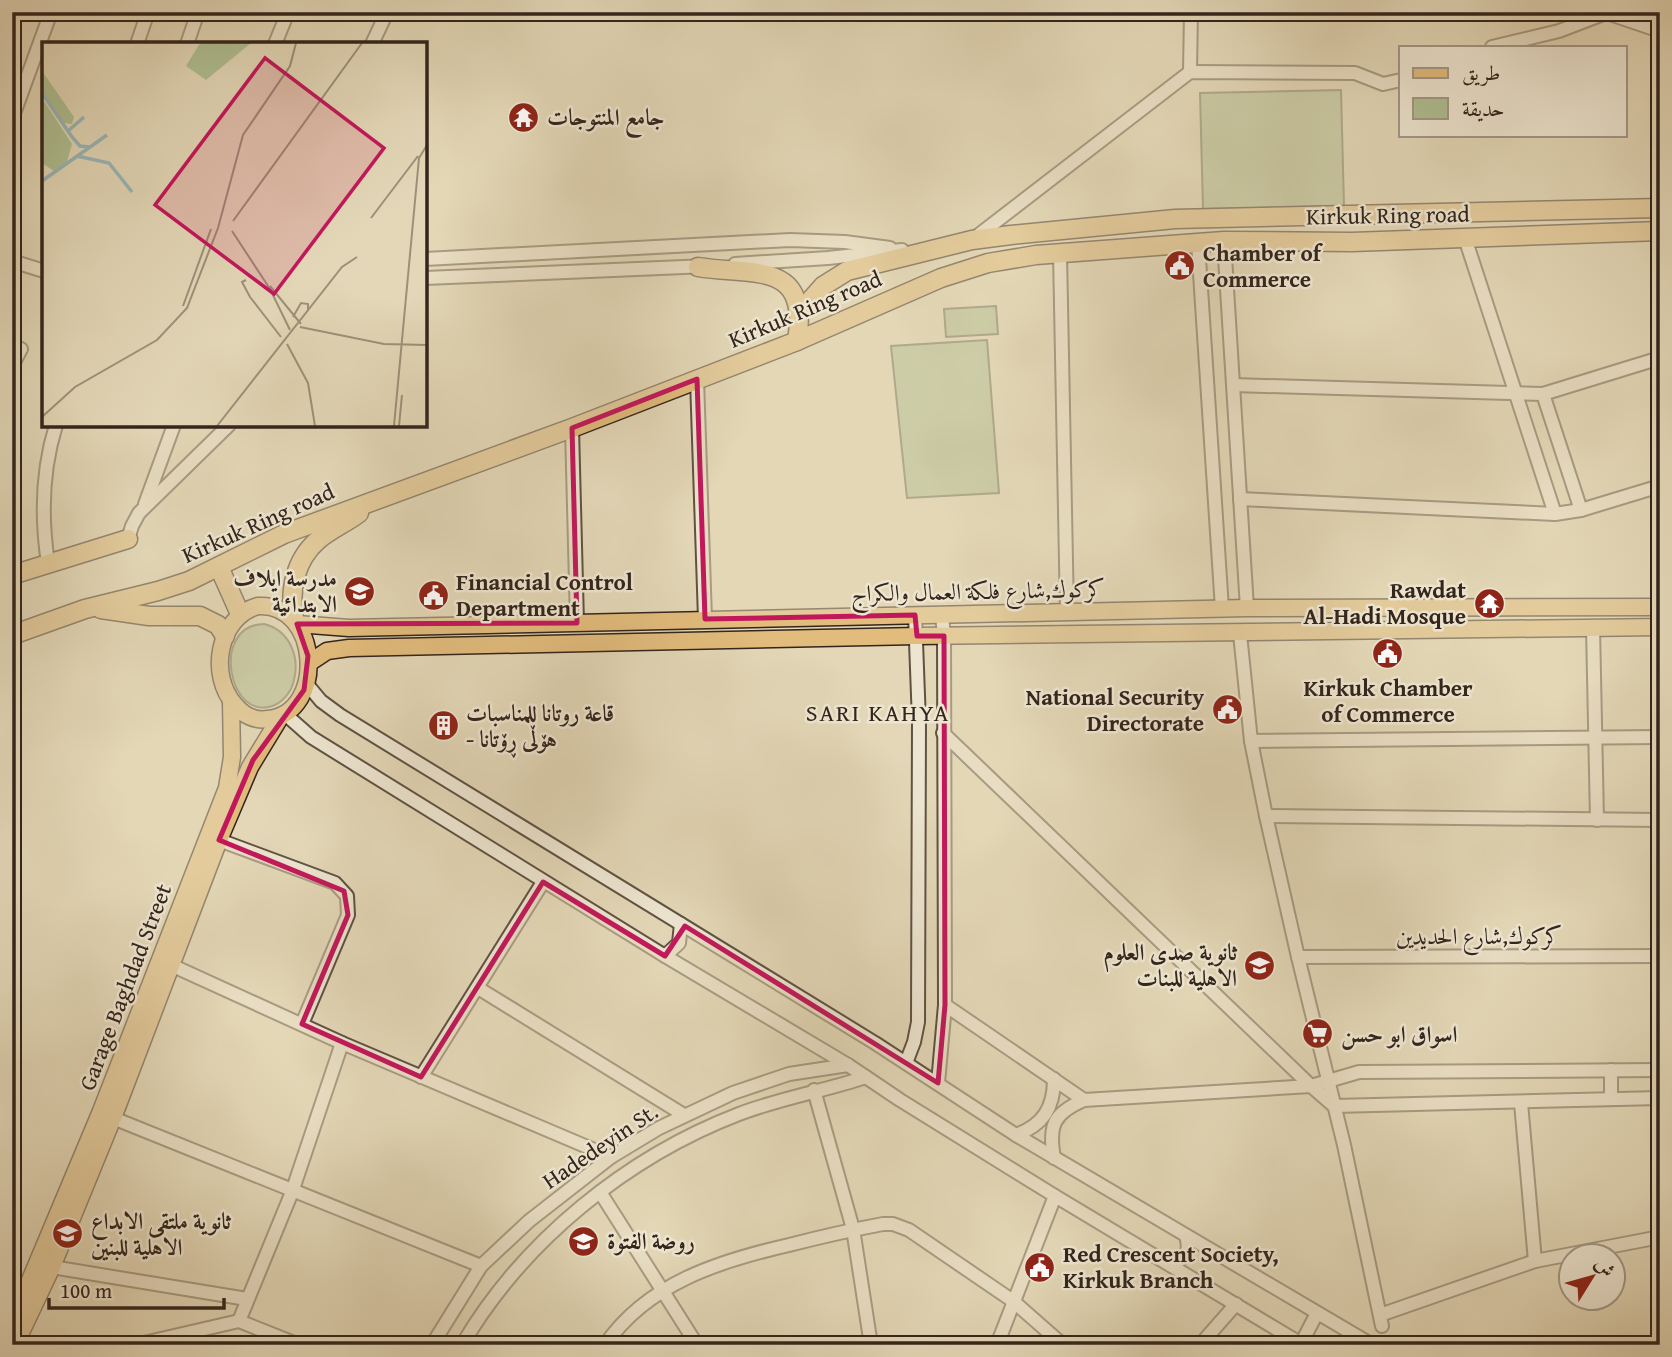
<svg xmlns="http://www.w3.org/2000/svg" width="1672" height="1357" font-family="'Gentium Book Plus',Amiri,serif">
<rect width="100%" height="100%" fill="#e3d7b7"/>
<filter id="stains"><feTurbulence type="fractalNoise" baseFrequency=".00286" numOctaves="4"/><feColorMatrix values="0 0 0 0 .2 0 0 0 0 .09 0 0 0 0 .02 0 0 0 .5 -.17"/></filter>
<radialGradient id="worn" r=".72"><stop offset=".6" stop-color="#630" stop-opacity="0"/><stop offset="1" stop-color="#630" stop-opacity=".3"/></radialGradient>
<!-- green -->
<g fill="#afbf92" stroke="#717257" stroke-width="2">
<polygon points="1341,90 1344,206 1203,209 1200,93"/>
<polygon points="996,306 998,334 946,337 944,309"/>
<polygon points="987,340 999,493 907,498 891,346"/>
<path d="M264,624C289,630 300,656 294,680C292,690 285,700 275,705C229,725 209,625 264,624Z"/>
</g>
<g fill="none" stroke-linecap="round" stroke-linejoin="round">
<defs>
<g id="minor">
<polyline points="1604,12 1660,31"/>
<polyline points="137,44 148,12"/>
<polyline points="187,44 198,12"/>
<polyline points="275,44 288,12"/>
<polyline points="372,44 387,12"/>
<polyline points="1492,47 1559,31 1606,13"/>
<polyline points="1190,72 1191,12"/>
<polyline points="12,119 51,12"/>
<polyline points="1465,238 1555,514"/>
<polyline points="972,240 1190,72 1355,73 1383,84 1401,80"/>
<polyline points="1224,241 1247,608"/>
<polyline points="1198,243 1222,609"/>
<polyline points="1060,253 1067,613"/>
<polyline points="425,259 790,240 845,242 890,248"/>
<polyline points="12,261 44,271"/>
<polyline points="735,264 828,258 902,250"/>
<polyline points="425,278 707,266"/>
<polyline points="12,346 21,349 12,366"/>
<polyline points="697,379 705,619"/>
<polyline points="1233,385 1543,394 1660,358"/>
<polyline points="1543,394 1581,510"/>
<polyline points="572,428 577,623"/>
<polyline points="1240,499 1555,514 1581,510 1660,486"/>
<polyline points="145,504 174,425"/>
<polyline points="128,539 132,526 139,513 229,425"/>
<path d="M48,563C41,517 42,470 56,425"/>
<polyline points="1593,627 1597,820"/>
<polyline points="1240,634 1251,741 1266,816 1298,957 1344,1145 1382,1326"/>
<polyline points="306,683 321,701 340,715 875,1043 1016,1135 1372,1345"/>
<polyline points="285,714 311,737 665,956 848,1065 900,1100 1055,1196 1303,1345"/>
<polyline points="943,733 1311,1086 1334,1106 1660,1098"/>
<polyline points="1251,741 1660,737"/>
<polyline points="1266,816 1660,820"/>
<polyline points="219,840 335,883 347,896 348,915 302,1024"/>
<polyline points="665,956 679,943 681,924"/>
<polyline points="1298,957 1660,956"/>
<polyline points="171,965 342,1043 611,1157"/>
<polyline points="478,988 684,1115"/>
<polyline points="945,1005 1084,1100 1311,1086 1359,1072 1660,1070"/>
<polyline points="906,1063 914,1042 918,1022 919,722 915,615"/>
<polyline points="421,1077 543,882"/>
<polyline points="938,1083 945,1005 944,636 942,615"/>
<polyline points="814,1090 853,1229 871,1345"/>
<polyline points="1611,1099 1611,1070"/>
<polyline points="1521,1103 1535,1261"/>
<polyline points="113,1118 481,1266"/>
<path d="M1016,1135C1043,1125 1054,1108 1054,1079"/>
<path d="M1054,1158C1048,1125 1054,1113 1084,1100"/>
<polyline points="600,1192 697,1345"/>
<path d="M1169,1264C1185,1261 1191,1252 1186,1236"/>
<polyline points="52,1267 247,1299"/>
<polyline points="1380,1315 1535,1261 1660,1237"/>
<polyline points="239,1321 299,1345"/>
<polyline points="1301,1344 1317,1313"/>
<polyline points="135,1345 239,1321 292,1192 342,1043"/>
<polyline points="432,1345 481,1266 529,1221 611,1157 659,1128 733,1093 789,1074 848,1065"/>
<path d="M462,1345C523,1241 627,1157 739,1114C781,1098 824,1091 866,1077"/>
<path d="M605,1345C648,1283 719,1261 789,1245C820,1237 851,1230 883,1224H893L909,1230L1013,1301L1063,1345"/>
<polyline points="997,1345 1055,1196"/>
<polyline points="1200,1345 1236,1304"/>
</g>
<g id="major">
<path d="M258,606C320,602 327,713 268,719C255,721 243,715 235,705C208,675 218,617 258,606Z"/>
<polyline points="297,624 349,628 1247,608 1660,607"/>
<polyline points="309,663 327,651 349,648 917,636 1660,627"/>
<polyline points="12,1323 101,1111 227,788 232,757 231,701"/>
<polyline points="15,1345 52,1267 113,1118 219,840 250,767 281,716"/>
</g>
<g id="highway">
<path d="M698,267C754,276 810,260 797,341"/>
<polyline points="800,312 823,286 847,271 972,240 1011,235 1175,219 1660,208"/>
<polyline points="219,567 240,614"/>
<polyline points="12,575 128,539"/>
<polyline points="101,609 149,616 200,616 218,625 225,636"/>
<path d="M294,619C289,590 295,560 318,540C331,529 346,523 359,513"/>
<polyline points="12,635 85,609 158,591 189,581 284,534 572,428 797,341 941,278 988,263 1036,255 1224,241 1352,242 1660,231"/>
</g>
</defs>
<!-- minor casing -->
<use href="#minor" stroke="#5f5243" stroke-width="16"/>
<!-- major casing -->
<use href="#major" stroke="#33251c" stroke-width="19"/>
<!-- highway casing -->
<use href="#highway" stroke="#33251c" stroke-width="21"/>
<!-- minor -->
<use href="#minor" stroke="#ede5d0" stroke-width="12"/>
<!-- major -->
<use href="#major" stroke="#e2bc7c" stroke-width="16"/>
<!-- highway -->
<use href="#highway" stroke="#e2bc7c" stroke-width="18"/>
</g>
<!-- marked area -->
<path d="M0 0H1672V1357H0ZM697,379L705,619L915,615L917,636H944L945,1005L938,1083L685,926L665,956L543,882L421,1077L302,1024L348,915L344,891L219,840L253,760L304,690L308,656L297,624L577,623L572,428Z" fill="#e3d7b7" fill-opacity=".55" fill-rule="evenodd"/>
<path fill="none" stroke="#c2185b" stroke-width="5" stroke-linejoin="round" d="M697,379L705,619L915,615L917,636H944L945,1005L938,1083L685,926L665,956L543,882L421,1077L302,1024L348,915L344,891L219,840L253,760L304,690L308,656L297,624L577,623L572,428Z"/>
<!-- icons -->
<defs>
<symbol id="temple-disc" viewBox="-11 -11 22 22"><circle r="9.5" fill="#8f2418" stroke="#ede5d0"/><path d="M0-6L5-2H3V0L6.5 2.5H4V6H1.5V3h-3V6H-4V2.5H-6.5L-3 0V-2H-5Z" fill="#fff"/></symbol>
<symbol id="civic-disc" viewBox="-11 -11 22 22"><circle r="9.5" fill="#8f2418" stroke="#ede5d0"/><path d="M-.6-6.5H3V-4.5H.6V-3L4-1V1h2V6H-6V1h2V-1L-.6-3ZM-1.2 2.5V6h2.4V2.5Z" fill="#fff"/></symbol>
<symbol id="school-disc" viewBox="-11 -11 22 22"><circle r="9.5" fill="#8f2418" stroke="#ede5d0"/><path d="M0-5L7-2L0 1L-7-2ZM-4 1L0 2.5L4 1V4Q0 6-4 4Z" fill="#fff"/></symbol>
<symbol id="building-disc" viewBox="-11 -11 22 22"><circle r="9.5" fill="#8f2418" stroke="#ede5d0"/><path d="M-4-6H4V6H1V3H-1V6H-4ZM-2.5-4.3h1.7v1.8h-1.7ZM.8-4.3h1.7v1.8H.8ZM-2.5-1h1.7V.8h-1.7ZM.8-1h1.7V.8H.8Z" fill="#fff"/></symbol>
<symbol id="supermarket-disc" viewBox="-11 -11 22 22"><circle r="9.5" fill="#8f2418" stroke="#ede5d0"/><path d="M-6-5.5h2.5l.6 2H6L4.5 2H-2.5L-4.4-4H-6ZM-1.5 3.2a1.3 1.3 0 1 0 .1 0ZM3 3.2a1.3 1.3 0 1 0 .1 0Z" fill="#fff"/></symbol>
</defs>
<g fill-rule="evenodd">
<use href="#temple-disc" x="506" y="100" width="35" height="35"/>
<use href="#civic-disc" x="1162" y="248" width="35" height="35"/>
<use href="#school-disc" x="342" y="574" width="35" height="35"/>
<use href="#civic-disc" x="416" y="578" width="35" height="35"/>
<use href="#temple-disc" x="1472" y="586" width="35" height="35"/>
<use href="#civic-disc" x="1370" y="636" width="35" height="35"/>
<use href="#civic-disc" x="1210" y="692" width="35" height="35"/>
<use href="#building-disc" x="426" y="708" width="35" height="35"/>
<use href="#school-disc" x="1242" y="948" width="35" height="35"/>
<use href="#supermarket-disc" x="1300" y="1016" width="35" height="35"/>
<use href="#school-disc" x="50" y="1216" width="35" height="35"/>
<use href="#school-disc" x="566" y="1224" width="35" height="35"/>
<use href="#civic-disc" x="1022" y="1250" width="35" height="35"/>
</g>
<g text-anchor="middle" stroke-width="5" stroke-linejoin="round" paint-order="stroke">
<!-- poi labels -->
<g font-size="23" font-weight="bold" fill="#33251c" stroke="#ede5d0" text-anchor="start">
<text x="547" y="125">جامع المنتوجات</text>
<text x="1203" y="261">Chamber of<tspan x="1203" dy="26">Commerce</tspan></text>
<text x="337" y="586" text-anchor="end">مدرسة ايلاف<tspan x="337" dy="26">الابتدائية</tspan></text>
<text x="456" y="590">Financial Control<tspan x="456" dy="26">Department</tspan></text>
<text x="1466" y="598" text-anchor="end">Rawdat<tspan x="1466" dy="26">Al-Hadi Mosque</tspan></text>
<text x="1388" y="696" text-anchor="middle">Kirkuk Chamber<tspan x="1388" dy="26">of Commerce</tspan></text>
<text x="1204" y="705" text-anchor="end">National Security<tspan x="1204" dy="26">Directorate</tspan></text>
<text x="466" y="721">قاعة روتانا للمناسبات<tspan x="466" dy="26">- هۆڵی ڕۆتانا</tspan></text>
<text x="1237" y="960" text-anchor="end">ثانوية صدى العلوم<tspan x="1237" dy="26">الاهلية للبنات</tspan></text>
<text x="1341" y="1042">اسواق ابو حسن</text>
<text x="91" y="1229">ثانوية ملتقى الابداع<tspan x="91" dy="26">الاهلية للبنين</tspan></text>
<text x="607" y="1249">روضة الفتوة</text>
<text x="1063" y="1262">Red Crescent Society,<tspan x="1063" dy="26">Kirkuk Branch</tspan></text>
</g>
<!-- street labels -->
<g font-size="23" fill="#33251c" stroke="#ede5d0">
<text transform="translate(1388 215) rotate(-1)" y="8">Kirkuk Ring road</text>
<text transform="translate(805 309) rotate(-23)" y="8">Kirkuk Ring road</text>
<text transform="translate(258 523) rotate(-24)" y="8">Kirkuk Ring road</text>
<text transform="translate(978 591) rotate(-1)" y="8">كركوك,شارع فلكة العمال والكراج</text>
<text x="1479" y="944">كركوك,شارع الحديدين</text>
<text transform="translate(125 987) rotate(-69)" y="8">Garage Baghdad Street</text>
<text transform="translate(600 1146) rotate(-34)" y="8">Hadedeyin St.</text>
</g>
<!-- neighbourhood labels -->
<g font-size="24" letter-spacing="2" fill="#33251c" stroke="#ede5d0">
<text x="878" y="721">SARI KAHYA</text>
</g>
</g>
<!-- overview -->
<g transform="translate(42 42)">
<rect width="385" height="385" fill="#e3d7b7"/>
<path d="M158,1H209L164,38L144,24ZM0,29L32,75L30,82L22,81L0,49ZM0,56L30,102L25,120L12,129L0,121Z" fill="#afbf92"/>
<path fill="none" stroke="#99b7b8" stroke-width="3.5" d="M0,51L30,95L38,104L48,105M26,89L42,75M35,114L67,121L90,150M0,139L65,93"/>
<path fill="none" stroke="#9d9079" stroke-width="2" d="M329,176L376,114M191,179L320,1M190,189L228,247M204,238L200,240L208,255L239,295M228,244L259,282M227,245L248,288M141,264L169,187M251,275L259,261L266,262V269M258,285L342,302L385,303M245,302L266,341L273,384M0,375L33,345L115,298L145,266L176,186L201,93L248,24L254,1M175,384L300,225L315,215M352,384L377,116L385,103M357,384L360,353"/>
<path fill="#c2185b" fill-opacity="0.15" stroke="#c2185b" stroke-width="3.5" d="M223,16L342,106L232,252L113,163Z"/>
<rect width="385" height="385" fill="none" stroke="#33251c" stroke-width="3.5"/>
</g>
<!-- margin -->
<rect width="1672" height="1357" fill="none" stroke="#e3d7b7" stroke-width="42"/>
<rect x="14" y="14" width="1644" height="1329" fill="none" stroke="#33251c" stroke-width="3.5"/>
<rect x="21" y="21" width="1630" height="1315" fill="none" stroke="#33251c" stroke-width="2"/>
<!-- legend -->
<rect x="1399" y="46" width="228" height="91" fill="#ede5d0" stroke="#a39888" stroke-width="2"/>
<rect x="1413" y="68" width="35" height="10" fill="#e2bc7c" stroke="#a39888" stroke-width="2"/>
<text x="1462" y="80" font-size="21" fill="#33251c">طريق</text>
<rect x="1413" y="98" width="35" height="21" fill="#afbf92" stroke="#a39888" stroke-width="2"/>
<text x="1462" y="116" font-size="21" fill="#33251c">حديقة</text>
<!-- north arrow -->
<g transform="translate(1592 1277) rotate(53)"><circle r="33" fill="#ede5d0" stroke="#a39888" stroke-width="2"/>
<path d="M0-5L12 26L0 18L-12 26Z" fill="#8f2418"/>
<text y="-10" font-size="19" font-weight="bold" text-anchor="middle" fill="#33251c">ش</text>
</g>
<!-- scale -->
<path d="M49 1298v10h175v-10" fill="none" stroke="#33251c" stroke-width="3.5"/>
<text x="60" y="1298" font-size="21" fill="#33251c" stroke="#ede5d0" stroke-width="5" paint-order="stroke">100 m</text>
<rect width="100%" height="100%" filter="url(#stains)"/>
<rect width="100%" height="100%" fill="url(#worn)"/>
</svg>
